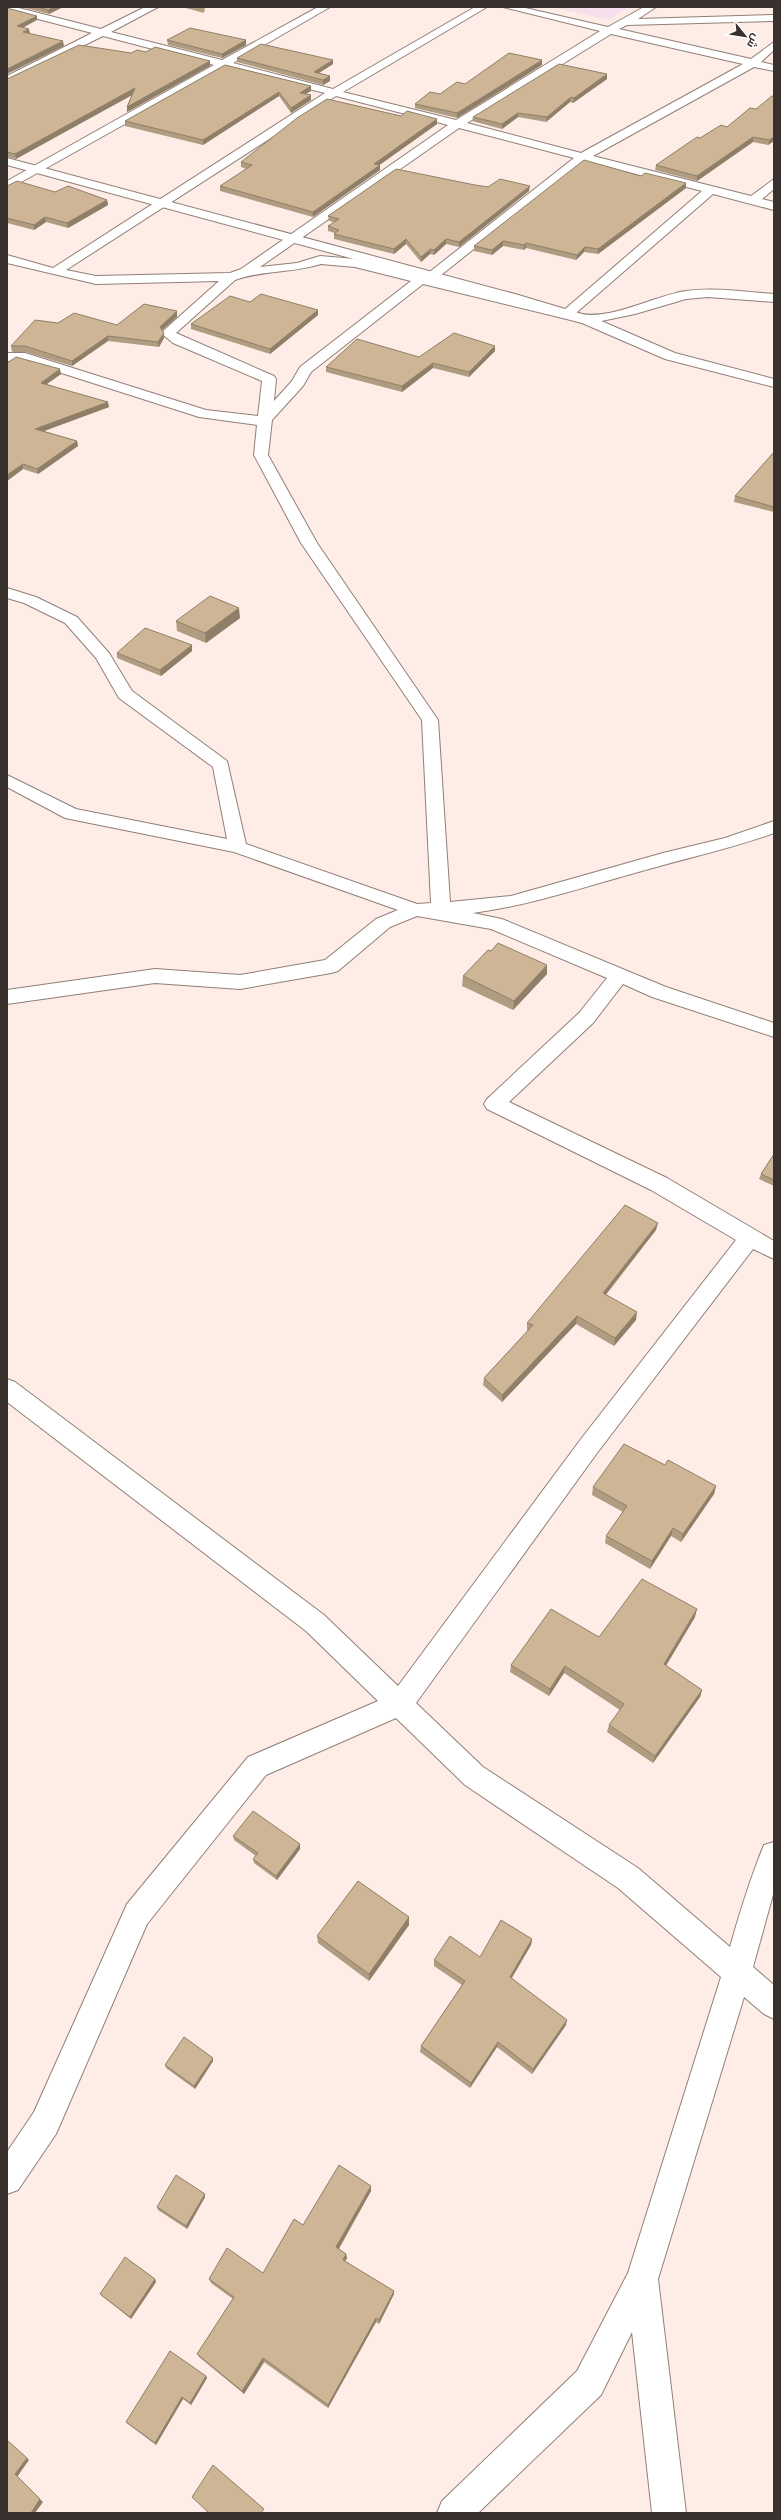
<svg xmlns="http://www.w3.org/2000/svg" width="781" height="2520" font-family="'Public Sans',Cairo,sans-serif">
<rect width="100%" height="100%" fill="#feede6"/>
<!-- education -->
<polygon fill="#f6e0ed" points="552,7 629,7 609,20"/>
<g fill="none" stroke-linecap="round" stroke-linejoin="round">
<defs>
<path id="minor" d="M7,7H15L101,29L145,7H158L111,32L222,60L318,7H330L233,63L333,89L475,7H487L343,92L456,120L600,31L503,7H521L608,27L644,7H656L638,19L774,15V21L627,25L619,29L751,59L774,42V50L761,62L774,65V71L754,67L593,156L751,196L774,179V189L762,199L774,202V210L713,194L576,313C610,322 652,296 686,291C715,287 745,292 774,294V302L708,297L686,299L635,314L587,324L423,284L311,372L303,386L272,420L268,455L317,543L438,720L450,902L511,896L663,853L725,838L774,821V833C733,848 691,857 649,869C590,885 533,905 473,913L502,919L666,987L774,1023V1037L652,997L623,984L593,1023L509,1102L667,1178L774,1241V1259L753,1249L597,1453L416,1703L483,1767L638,1868L730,1947C740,1912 750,1879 764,1845L774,1842V1891L753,1967L774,1985V2019L764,2014L744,1997L658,2279L686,2513H652L632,2332L601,2395L478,2513H437L442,2501L577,2371L628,2273L721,1977L618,1888L465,1785L396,1718L266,1775L147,1924L56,2134L18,2190L7,2194V2152L34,2112L127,1904L248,1757L378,1701L306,1631L7,1402V1379L15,1382L324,1615L398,1686L581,1439L736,1240L651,1190L487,1109L484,1104L487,1099L579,1013L607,978L491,929L417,916L390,927L338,971L331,973L240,989L155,983L7,1004V990L155,969L240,975L325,960L376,919L398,910L234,852L65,818L7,787V775L76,809L227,839L213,767L119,698L96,658L65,623L24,603L7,598V588L36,597L77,617L109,653L132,691L227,761L246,844L417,904L431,903L422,720L301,543L254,455L257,425L199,417L24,361H7V353H25L206,410L258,416L262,381L173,343L161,333L219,281L96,284L7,263V255L53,268L325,93L225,68L7,190V181L214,65L103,36L7,83V76L92,33L7,11ZM611,34L743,64L581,153L467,123ZM336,96L448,125L241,269L230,273L96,276L66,270ZM459,128L574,158L427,274L419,275L355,259L320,256L297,263L260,267ZM585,161L702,191L564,310L436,279ZM321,264L355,267L411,281L300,367L292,381L274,401L276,379L274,376L176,333L235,280C263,270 293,273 321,264Z"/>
<polygon id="tertiary" points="7,158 515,294 592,317 675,353 774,379 774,387 665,359 582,323 505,300 7,165"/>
</defs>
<!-- minor casing -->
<use href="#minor" stroke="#917f77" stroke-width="2"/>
<!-- tertiary casing -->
<use href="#tertiary" stroke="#917f77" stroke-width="2"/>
<!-- minor -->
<use href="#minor" fill="#fff" fill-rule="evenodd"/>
<!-- tertiary -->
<use href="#tertiary" fill="#fff" fill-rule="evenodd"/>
</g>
<!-- wall -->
<g fill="#b09c80">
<polygon points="21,7 63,7 49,14"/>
<polygon points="182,7 205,7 204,13"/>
<polygon points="167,40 246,40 246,45 222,58 168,45"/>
<polygon points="237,58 333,60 333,64 319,73 330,76 330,81 323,85 237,62"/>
<polygon points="225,65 311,86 311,91 306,94 311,95 311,100 291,113 279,96 203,145 125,126 125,121"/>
<polygon points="542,65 457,118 415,108 415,104 465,84"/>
<polygon points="210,66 127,112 127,107 132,94 16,159 7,157 7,79"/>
<polygon points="607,79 573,103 570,102 546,122 518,117 502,129 472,121 473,117"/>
<polygon points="437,124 379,165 380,170 313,217 220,191 220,186 246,169 241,167 241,162"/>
<polygon points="727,127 774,141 768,145 753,142 697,181 655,170 656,165 700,138"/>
<polygon points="475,185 529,191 459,247 446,244 434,255 430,254 421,262 406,244 394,254 334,239 334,234 335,233 328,231 328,226 334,222 329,221 328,216"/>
<polygon points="7,186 107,200 108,205 68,228 46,222 34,230 7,223"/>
<polygon points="686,188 598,254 584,252 576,260 526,248 524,250 503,246 492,255 474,251 474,246"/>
<polygon points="250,302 318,310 318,315 270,354 191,329 191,324"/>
<polygon points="177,311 177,317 162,330 164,338 159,347 108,341 72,366 25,352 12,352 11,346 117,325"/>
<polygon points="495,346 495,351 469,377 433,368 402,392 326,372 326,367 419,357"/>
<polygon points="7,363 61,374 47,384 109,407 44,431 77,441 78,446 38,474 23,469 7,481"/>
<polygon points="774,452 774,512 734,502 735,496"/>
<polygon points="240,618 206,643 177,631 176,621"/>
<polygon points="192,651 161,676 117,658 117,653"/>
<polygon points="547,974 513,1010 462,986 463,976"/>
<polygon points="774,1154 774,1186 759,1179 761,1174"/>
<polygon points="656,1230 606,1295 636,1320 614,1346 576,1324 502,1402 483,1385 484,1378 528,1331 527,1330 527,1323"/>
<polygon points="665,1465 716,1486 714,1494 681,1542 671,1536 650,1569 605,1543 606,1536 623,1512 592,1495 593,1487"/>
<polygon points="695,1617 666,1666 702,1690 700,1697 653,1763 607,1732 609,1725 620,1710 564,1673 549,1696 510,1672 511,1665 599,1637"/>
<polygon points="233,1836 300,1844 300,1849 277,1880 254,1863 253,1859 256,1856 234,1840"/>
<polygon points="409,1917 409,1925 369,1981 318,1943 317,1936"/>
<polygon points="532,1939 531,1945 512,1978 566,2025 532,2074 497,2047 470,2088 420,2052 421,2046 462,1985 434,1966 434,1960 480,1957"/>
<polygon points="213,2058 213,2061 195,2089 166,2068 165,2065"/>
<polygon points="371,2186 371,2191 339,2249 346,2254 347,2258 345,2261 394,2294 379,2324 376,2322 328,2408 264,2362 244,2394 199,2357 197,2354 233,2299 211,2283 209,2279 263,2273 303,2225"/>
<polygon points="205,2194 205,2197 187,2229 158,2210 157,2207"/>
<polygon points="155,2279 156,2282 131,2319 102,2296 100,2294"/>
<polygon points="206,2376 207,2378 191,2405 183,2399 156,2445 128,2424 126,2422"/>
</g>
<!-- shaded-wall -->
<g fill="#907f68">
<polygon points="54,7 63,7 49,14 48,10"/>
<polygon points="37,16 37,20 17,31 17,26"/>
<polygon points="29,29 30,34 23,32"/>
<polygon points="246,40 246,45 222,58 222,54"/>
<polygon points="63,41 64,46 7,74 7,69"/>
<polygon points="333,60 333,64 314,76 314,72"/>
<polygon points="542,60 542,65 457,118 457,113"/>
<polygon points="210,61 210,66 127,112 127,107"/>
<polygon points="607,74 607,79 573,103 574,98"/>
<polygon points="330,76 330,81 323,85 323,80"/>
<polygon points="311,86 311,91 300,97 300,93"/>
<polygon points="135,88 136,93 16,159 15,154"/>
<polygon points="279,92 279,96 203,145 203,140"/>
<polygon points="311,95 311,100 291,113 291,108"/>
<polygon points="571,97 570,102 546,122 547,117"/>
<polygon points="518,113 518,117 502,129 502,124"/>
<polygon points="437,119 437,124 374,169 374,164"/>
<polygon points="753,137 753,142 697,181 697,176"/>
<polygon points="774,137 774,141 768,145 769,140"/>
<polygon points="380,165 380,170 313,217 313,212"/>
<polygon points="686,183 686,188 598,254 598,249"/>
<polygon points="530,186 529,191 459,247 459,242"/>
<polygon points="107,200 108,205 68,228 67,223"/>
<polygon points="45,217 46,222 34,230 34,225"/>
<polygon points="406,239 406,244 394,254 394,249"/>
<polygon points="446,239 446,244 434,255 434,250"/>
<polygon points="503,241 503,246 492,255 492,250"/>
<polygon points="526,243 526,248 524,250 524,245"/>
<polygon points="585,247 584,252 576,260 577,255"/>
<polygon points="431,249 430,254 421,262 421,257"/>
<polygon points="318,310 318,315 270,354 270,349"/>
<polygon points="177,311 177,317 160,332 160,327"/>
<polygon points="164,333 164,338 159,347 158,342"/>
<polygon points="108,336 108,341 72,366 72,361"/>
<polygon points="495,346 495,351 469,377 469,372"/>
<polygon points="433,363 433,368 402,392 402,386"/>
<polygon points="60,369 61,374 41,388 41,383"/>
<polygon points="108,402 109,407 36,434 35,429"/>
<polygon points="77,441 78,446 38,474 37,469"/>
<polygon points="23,464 23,469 7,481 7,475"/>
<polygon points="239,608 240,618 206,643 205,633"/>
<polygon points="192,645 192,651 161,676 160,670"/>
<polygon points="547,965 547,974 513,1010 514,1001"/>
<polygon points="658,1223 656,1230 601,1300 603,1293"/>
<polygon points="637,1312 636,1320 614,1346 615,1338"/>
<polygon points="577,1316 576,1324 502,1402 502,1395"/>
<polygon points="716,1486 714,1494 681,1542 683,1534"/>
<polygon points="673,1528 671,1536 650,1569 652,1561"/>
<polygon points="697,1609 695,1617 662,1672 664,1664"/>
<polygon points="565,1666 564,1673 549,1696 550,1689"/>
<polygon points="702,1690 700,1697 653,1763 655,1756"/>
<polygon points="300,1844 300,1849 277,1880 276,1876"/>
<polygon points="409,1917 409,1925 369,1981 369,1974"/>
<polygon points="532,1939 531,1945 509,1982 510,1977"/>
<polygon points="567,2020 566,2025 532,2074 533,2069"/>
<polygon points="498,2042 497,2047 470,2088 471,2083"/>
<polygon points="213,2058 213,2061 195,2089 194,2086"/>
<polygon points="371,2186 371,2191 337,2251 336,2247"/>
<polygon points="205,2194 205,2197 187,2229 186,2226"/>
<polygon points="346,2254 347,2258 343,2264 343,2260"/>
<polygon points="155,2279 156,2282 131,2319 130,2317"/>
<polygon points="394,2291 394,2294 379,2324 379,2320"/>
<polygon points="376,2318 376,2322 328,2408 328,2405"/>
<polygon points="263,2358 264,2362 244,2394 242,2391"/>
<polygon points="206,2376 207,2378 191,2405 190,2403"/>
<polygon points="182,2397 183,2399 156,2445 155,2443"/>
<polygon points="27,2458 29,2460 17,2477 43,2502 35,2513 31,2513 15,2474"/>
</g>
<!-- building -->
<g fill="#cdb595" stroke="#907f68">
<polygon points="38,7 54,7 48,10"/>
<polygon points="7,8 37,16 17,26 29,29 23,32 63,41 7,69"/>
<polygon points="190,28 246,40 222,54 167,40"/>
<polygon points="261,44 333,60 314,72 330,76 323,80 237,58"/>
<polygon points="79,45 131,53 137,50 146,52 155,47 210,61 127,107 135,88 15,154 7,152 7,79"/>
<polygon points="509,53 542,60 457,113 415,104 430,92 440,94 457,82 465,84"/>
<polygon points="559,64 607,74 574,98 571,97 547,117 518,113 502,124 473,117"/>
<polygon points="225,65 311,86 300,93 311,95 291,108 279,92 203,140 125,121"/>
<polygon points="772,96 774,96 774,137 769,140 753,137 697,176 656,165 697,137 700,138 721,125 727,127 750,108 756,109"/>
<polygon points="327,99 401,116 407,111 437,119 374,164 380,165 313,212 220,186 252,165 241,162 297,118"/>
<polygon points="584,160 641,176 645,173 686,183 598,249 585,247 577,255 526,243 524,245 503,241 492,250 474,246"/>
<polygon points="396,169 475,185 488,187 500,179 530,186 459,242 446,239 434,250 431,249 421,257 406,239 394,249 334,234 339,230 328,226 339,219 328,216"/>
<polygon points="17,181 55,192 68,186 107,200 67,223 45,217 34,225 7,218 7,186"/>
<polygon points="261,294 318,310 270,349 191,324 230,296 250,302"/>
<polygon points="144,304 177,311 160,327 164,333 158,342 108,336 72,361 25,346 11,346 35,320 58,323 74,313 117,325"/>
<polygon points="454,333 495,346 469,372 433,363 402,386 326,367 357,339 419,357"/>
<polygon points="16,357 60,369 41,383 108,402 35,429 77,441 37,469 23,464 7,475 7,363"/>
<polygon points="774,452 774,507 735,496"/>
<polygon points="210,596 239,608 205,633 176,621"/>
<polygon points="145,628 192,645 160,670 117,653"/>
<polygon points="498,943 547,965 514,1001 463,976 488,950 491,951"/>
<polygon points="774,1154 774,1180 761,1174"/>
<polygon points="625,1205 658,1223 603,1293 637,1312 615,1338 577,1316 502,1395 484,1378 533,1325 527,1323"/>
<polygon points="624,1444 665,1465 668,1460 716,1486 683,1534 673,1528 652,1561 606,1536 627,1506 593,1487"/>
<polygon points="642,1579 697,1609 664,1664 702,1690 655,1756 609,1725 624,1704 565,1666 550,1689 511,1665 551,1609 599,1637"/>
<polygon points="253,1811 300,1844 276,1876 253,1859 258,1853 233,1836"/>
<polygon points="358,1881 409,1917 369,1974 317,1936"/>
<polygon points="501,1920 532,1939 510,1977 567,2020 533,2069 498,2042 471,2083 421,2046 465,1981 434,1960 450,1936 480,1957"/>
<polygon points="184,2037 213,2058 194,2086 165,2065"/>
<polygon points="339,2165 371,2186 336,2247 346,2254 343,2260 394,2291 379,2320 376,2318 328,2405 263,2358 242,2391 197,2354 234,2297 209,2279 227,2248 263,2273 294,2219 303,2225"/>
<polygon points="176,2175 205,2194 186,2226 157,2207"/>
<polygon points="125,2257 155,2279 130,2317 100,2294"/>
<polygon points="170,2351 206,2376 190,2403 182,2397 155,2443 126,2422"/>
<polygon points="7,2440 27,2458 15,2474 40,2499 31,2513 7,2513"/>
<polygon points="213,2465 264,2509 261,2513 209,2513 192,2497"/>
</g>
<!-- border -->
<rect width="781" height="2520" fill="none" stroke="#39312e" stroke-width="16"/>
<!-- north arrow -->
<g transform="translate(745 36) rotate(120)" stroke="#ffffff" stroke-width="3" paint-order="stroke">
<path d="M0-3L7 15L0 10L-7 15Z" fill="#39312e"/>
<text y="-6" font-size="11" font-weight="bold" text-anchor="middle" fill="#39312e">ش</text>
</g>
</svg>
